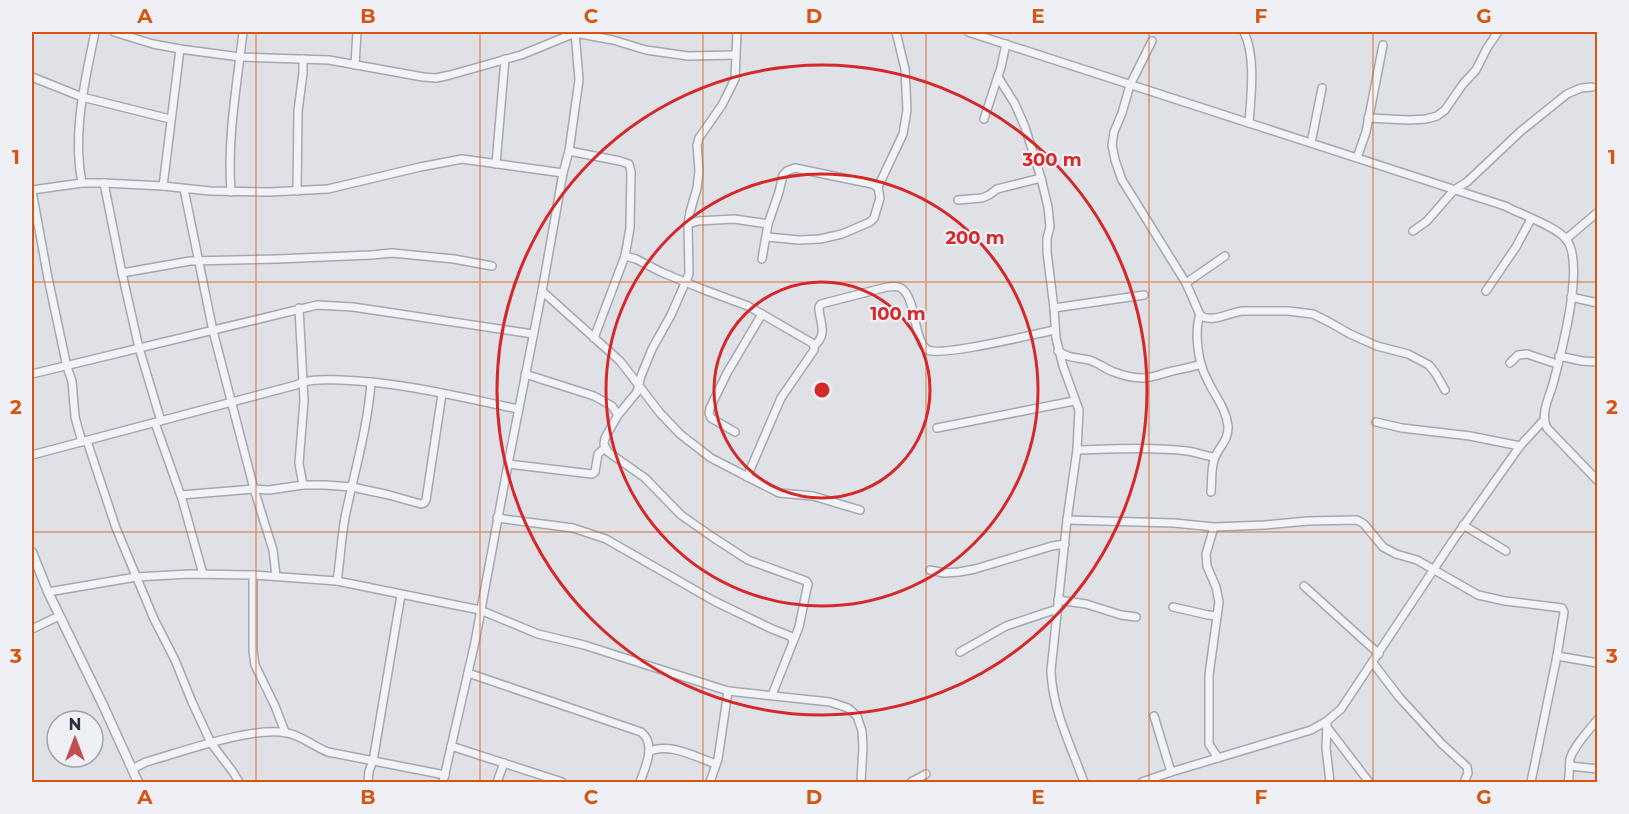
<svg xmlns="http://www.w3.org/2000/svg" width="1629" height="814" font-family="Montserrat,sans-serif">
<rect width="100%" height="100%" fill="#dfe1e7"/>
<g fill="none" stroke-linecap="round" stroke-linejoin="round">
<defs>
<g id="minor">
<polyline points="114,32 153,44 180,49 240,57 329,60 423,77 436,78 450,75 521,55 575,33 613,40 646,50 688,56 735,55"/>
<polyline points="737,32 735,79 722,105 699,138 697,145 699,171 697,188 690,212 688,224 689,274 671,315 652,349 641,376 637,392 618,415 605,438 604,444 608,452 645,478 681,515 714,538 748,560 806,581 808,584 807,588 799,627 772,695"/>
<path d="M968,32L1505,206C1520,214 1557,227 1566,239C1586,263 1561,354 1553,384C1549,398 1540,414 1547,428L1598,481"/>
<path d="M1244,32C1256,57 1251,95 1249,123"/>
<path d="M1152,41L1130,85L1122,113L1114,132L1112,145L1115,160L1122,180L1186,283L1200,315C1194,332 1198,363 1207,379C1214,395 1226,408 1228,426C1229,441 1218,447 1214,460C1211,469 1212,482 1211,492"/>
<polyline points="355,65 357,32"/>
<polyline points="32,77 82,97 170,119"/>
<path d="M998,77L1015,104L1025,127L1041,178L1048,207L1050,227L1047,238V252L1054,308L1056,338L1063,366L1079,410L1077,450L1067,520L1051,670C1052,709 1071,746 1084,782"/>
<polyline points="1368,118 1409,120 1426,119 1437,116 1445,110 1463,84 1476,70 1487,48 1498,32"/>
<polyline points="984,119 1001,67 1006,44"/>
<polyline points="1311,143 1322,88"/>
<polyline points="569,151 620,161 629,164 631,172 630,228 625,256 594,338"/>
<polyline points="1357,158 1366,132 1383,45"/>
<polyline points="496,164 505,59"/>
<path d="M82,183C72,133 85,81 95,32"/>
<polyline points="104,183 122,273 139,348 161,421"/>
<polyline points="163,186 180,49"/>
<polyline points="184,189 213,331 254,489 273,550 276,576"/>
<polyline points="32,190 82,183 104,183 163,186 210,191 269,192 328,189 420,167 462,159 563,173"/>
<polyline points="32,191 48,278 67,367 72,381 75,417 82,442"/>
<polyline points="297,191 298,111 303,73 303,59"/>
<path d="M231,192C227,138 237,85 243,32"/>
<polyline points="958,200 982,198 989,195 997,189 1041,178"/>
<polyline points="688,224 698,221 734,219 768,224"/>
<polyline points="1413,231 1427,221 1454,190 1467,182 1521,131 1567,94 1581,88 1592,87"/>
<polyline points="767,237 799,240 820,239 842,234 870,222 874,218 880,198 878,187 903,134 907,110 905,69 896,32"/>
<polyline points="1566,239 1598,212"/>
<polyline points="625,256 636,259 661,272 702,289 748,306 812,343 814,346"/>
<polyline points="762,259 768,224 779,192 783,175 787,171 795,168 872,184 878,187"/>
<polyline points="122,273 190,261 277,259 371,255 392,253 454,259 492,266"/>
<polyline points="1186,283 1225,256"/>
<polyline points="542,291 620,361 660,413 680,434 711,458 779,493 813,496 860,510"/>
<polyline points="1486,291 1516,247 1531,219"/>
<polyline points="1571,297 1598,303"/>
<polyline points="299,308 304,401 299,463 303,485"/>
<polyline points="1054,308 1144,295"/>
<path d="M1200,315C1211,324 1230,312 1243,311H1288L1313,314L1329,322L1350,334L1377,346L1408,354L1429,365L1436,374L1445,390"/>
<path d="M1058,351C1070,359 1076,357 1089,360C1099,363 1105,369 1114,372C1127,377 1142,380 1155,376C1160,375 1164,373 1169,372C1179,369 1190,368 1201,364"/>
<polyline points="1559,356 1582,361 1598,362"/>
<polyline points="1510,363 1518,355 1527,354 1557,364"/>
<polyline points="32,374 317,305 353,307 533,334"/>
<polyline points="525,374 594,396 612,406 618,415"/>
<polyline points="1376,422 1402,428 1470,436 1520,446"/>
<polyline points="155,423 182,499 203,574"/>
<polyline points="937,428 1074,401"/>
<polyline points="735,432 711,418 709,413 710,408 727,373 762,314"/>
<polyline points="87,441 116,528 154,619 175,660 192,702 211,743 233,772 239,782"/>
<path d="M1077,450C1114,449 1150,447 1187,451C1196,452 1205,456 1214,457"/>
<path d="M32,455L296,385C310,378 326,380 341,380C401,382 460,397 518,409"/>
<polyline points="508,464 592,474 595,472 598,454 605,448"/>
<path d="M747,477L781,398L814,350V346C829,333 819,323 819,307L821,304L887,287C892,287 896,285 901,288C917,298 913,342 928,350C942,357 1034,334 1055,330"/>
<polyline points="181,495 254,489 269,490 303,485 325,485 352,487 389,495 421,504 424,503 426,500 442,394"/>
<polyline points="497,518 573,528 606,539 714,601 772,629 790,636 793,640"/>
<polyline points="1067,520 1174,523 1214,527 1265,525 1308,521 1357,520 1364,524 1383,547 1396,554 1417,560 1478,595 1505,601 1562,608 1564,612 1557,656 1531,782"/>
<polyline points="1463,525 1506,551"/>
<polyline points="1214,527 1206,554 1207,566 1216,587 1219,602 1209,675 1209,744 1218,758"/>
<polyline points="930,570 944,573 959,572 975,569 1052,546 1065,544"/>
<polyline points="253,575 253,651 255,665 275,706 285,732"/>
<path d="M337,581C341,557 341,532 347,508C356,466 368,425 371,382"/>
<polyline points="1304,586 1379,654"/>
<polyline points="48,592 136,577 189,574 253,575 337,581 480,610 538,634 584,645 728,691 830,702 848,708 857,716 862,731 863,747 861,782"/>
<polyline points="1058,600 1086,604 1121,615 1136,617"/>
<polyline points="1173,607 1208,615 1217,616"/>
<polyline points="32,629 59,616"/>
<polyline points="960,652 1006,626 1057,609"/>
<polyline points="1557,656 1598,663"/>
<polyline points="1373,663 1399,697 1442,744 1467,767 1468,773 1464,782"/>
<path d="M468,673L641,732C657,744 645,768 640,782"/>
<polyline points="1154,716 1171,772"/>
<polyline points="1327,725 1326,748 1330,782"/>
<polyline points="1327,727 1369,782"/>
<polyline points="451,746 562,782"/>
<path d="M649,752C667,741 698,758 716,764"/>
<polyline points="1570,766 1598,769"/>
<path d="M132,769L146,762C182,752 251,726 287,733C301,735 314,747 328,752L445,775"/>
<polyline points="368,782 369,771 373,761 401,595"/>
<polyline points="443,782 475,642 508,464 542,291 563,173 569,151 579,80 575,32"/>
<polyline points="497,782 504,763"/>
<polyline points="710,782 718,759 728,691"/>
<polyline points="911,782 926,774"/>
<polyline points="1142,782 1171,772 1311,730 1327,721 1341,709 1452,542 1520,446 1543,421"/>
<path d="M1568,782C1570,774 1569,767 1570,759C1573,747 1590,729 1598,719"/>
</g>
<polyline id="tertiary" points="32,552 48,592 103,705 138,782"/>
</defs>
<!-- minor casing -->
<use href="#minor" stroke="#a5a8b1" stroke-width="10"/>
<!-- tertiary casing -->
<use href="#tertiary" stroke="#a5a8b1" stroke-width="11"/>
<!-- minor -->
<use href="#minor" stroke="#f2f3f6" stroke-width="7"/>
<!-- tertiary -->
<use href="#tertiary" stroke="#f2f3f6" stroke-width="8"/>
</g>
<!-- grid -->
<path fill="none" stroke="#d55511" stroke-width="1.5" stroke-opacity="0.55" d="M256,32V782M480,32V782M703,32V782M926,32V782M1149,32V782M1373,32V782M32,282H1598M32,532H1598"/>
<!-- distance rings -->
<g fill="none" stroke="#d62828" stroke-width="3">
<circle cx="822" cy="390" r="108"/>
<circle cx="822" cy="390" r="216"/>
<circle cx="822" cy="390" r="325"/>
</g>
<circle cx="822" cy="390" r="9" fill="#d62828" stroke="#eff0f5" stroke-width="3"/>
<g font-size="18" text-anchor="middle" font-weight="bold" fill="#d62828" stroke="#eff0f5" stroke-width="4.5" stroke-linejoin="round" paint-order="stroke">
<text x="1052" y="166">300 m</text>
<text x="975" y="244">200 m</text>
<text x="898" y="320">100 m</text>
</g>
<!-- border -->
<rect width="1629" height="814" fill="none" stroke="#eff0f5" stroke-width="66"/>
<!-- north arrow -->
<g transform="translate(75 739)"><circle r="28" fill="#eff0f5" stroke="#a0a2ab" stroke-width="1.5"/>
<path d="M0-4.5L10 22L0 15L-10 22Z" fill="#c14f52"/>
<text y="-9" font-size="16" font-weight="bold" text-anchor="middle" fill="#2a2e3d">N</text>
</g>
<rect x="33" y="33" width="1563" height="748" fill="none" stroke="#d55511" stroke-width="2"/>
<g font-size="20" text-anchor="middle" font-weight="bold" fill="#d55511">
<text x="145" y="23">A</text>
<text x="368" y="23">B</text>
<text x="591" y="23">C</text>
<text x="814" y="23">D</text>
<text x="1038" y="23">E</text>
<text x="1261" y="23">F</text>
<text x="1484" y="23">G</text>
<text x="16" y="164">1</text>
<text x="1612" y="164">1</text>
<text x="16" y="414">2</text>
<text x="1612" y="414">2</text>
<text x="16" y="663">3</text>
<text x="1612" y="663">3</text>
<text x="145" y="804">A</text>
<text x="368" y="804">B</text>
<text x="591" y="804">C</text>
<text x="814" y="804">D</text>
<text x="1038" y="804">E</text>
<text x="1261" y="804">F</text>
<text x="1484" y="804">G</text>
</g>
</svg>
